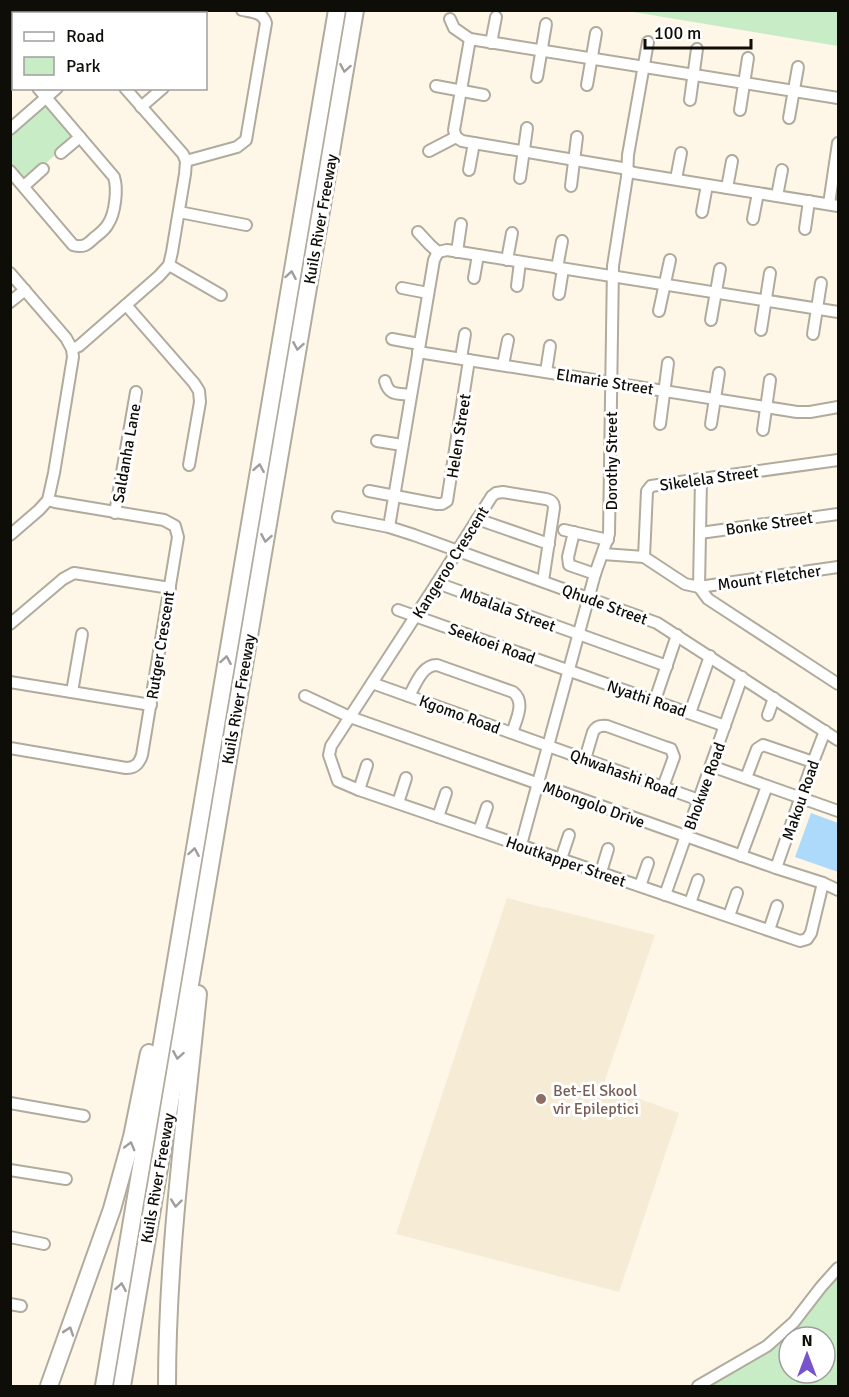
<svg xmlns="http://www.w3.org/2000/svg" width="849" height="1397" font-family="Signika,sans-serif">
<rect width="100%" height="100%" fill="#fef7e8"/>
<!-- built -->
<polygon fill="#f6ecd6" points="507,898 545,908 545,907 655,935 603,1086 679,1113 619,1292 396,1234"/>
<!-- green -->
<g fill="#c8edc6" fill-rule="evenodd">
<polygon points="627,11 838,11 838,46"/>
<polygon points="44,106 46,106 76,137 24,182 11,166 10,134"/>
<path d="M838,1273V1386H702L759,1353ZM789,1337H825V1373H789Z"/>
</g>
<!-- water -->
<polygon fill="#addafa" points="811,813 838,823 838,872 795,857"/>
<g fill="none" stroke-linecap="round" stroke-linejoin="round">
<defs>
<g id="minor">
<polyline points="103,14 103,10"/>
<polyline points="450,19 454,28 470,39 838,98"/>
<polyline points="10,28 14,45"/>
<polyline points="491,43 496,17"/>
<polyline points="537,77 546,24"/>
<polyline points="587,85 596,33"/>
<polyline points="436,86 484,95"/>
<polyline points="690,100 697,49"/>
<polyline points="141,107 163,88"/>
<polyline points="740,110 748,58"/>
<polyline points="789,118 798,67"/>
<polyline points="10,129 57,88"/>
<polyline points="456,137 454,130 470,39"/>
<polyline points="429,151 456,137 462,141 622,168 634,173 838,206"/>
<polyline points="61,153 80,137"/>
<path d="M186,161L237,147L246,140L266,23C263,12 252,12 242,10"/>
<polyline points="469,170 474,143"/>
<path d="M10,171L73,245C83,248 87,245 94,238C99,234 105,230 108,224C115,214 118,189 114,177L38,88"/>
<polyline points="520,178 527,128"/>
<polyline points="676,179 681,153"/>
<polyline points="24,186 43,169"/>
<polyline points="571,186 577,137"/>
<polyline points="727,188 732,161"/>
<polyline points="777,196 782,170"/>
<polyline points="829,204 838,143"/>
<polyline points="179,212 246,225"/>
<polyline points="702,212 707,185"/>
<polyline points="753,219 758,193"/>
<polyline points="805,229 809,201"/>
<polyline points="418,232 430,245 438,252 447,250 838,312"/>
<polyline points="457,252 461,224"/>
<polyline points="507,260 512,233"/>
<polyline points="169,265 221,295"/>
<polyline points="557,268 562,241"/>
<polyline points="10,273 66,338 72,349 73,357 54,473 48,500 39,510 10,535"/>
<polyline points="474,278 478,255"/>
<polyline points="517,286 520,262"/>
<polyline points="402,288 428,293"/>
<polyline points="559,294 563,269"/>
<polyline points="10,302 25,290"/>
<polyline points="126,305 194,383 199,391 200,402 189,465"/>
<polyline points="659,311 670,260"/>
<polyline points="711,320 720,269"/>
<polyline points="761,330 770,273"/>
<polyline points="813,334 821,283"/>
<polyline points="392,339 419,344"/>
<polyline points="72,349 79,346 159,276 169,265 172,252 185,174 186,161 183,154 125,88"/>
<polyline points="418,352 797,412 810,412 838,407"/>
<polyline points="461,358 465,334"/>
<polyline points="503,365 508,340"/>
<polyline points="546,372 550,346"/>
<path d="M385,381C389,396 397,393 411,395"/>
<polyline points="660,424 668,363"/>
<polyline points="711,424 719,373"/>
<polyline points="763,430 770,380"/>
<polyline points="377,441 402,445"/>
<polyline points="838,460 651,486 647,491 644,557 685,584 699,587 708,599 838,684"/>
<polyline points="701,479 699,587 838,567"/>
<polyline points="369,491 437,504 442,504 447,501 469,360"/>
<polyline points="115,513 136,392"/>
<polyline points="338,517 389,527 414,535 657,623 838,740"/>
<polyline points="477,519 549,544"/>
<polyline points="389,527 434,260 438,252"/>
<polyline points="564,530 608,540"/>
<polyline points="574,532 568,557 569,565 595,574"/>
<polyline points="700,533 838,514"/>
<polyline points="603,554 644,557"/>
<path d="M543,581L554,508C554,503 551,500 546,499L503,492L496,493L492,496L437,583L331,746L329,755L338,781L359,790L800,941L807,939L811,933L823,883"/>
<polyline points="437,583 667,666"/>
<polyline points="398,610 725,726"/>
<polyline points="10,624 63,579 74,573 170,588"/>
<polyline points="10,682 151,705"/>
<polyline points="372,683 699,800"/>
<polyline points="72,692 82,634"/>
<polyline points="305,696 350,717 776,868 823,883 838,890"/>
<path d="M409,696C416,684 422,665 437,665L513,692C526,702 516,720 512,733"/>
<polyline points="655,700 677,635"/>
<polyline points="690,713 710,656"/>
<polyline points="768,715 774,698"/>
<path d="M10,748L126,768C135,768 139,764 142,755L178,537L175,526L164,520L55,502L48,500"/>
<path d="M585,759L593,732C596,726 601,725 607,726L665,747L671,749L674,757L663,787"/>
<polyline points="711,766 838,811"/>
<polyline points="746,778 757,749 763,745 813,762"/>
<polyline points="359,790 367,765"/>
<polyline points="398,803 406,778"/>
<polyline points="438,817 446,793"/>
<polyline points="479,831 487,807"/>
<polyline points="521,845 595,574 609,534 613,266 627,177 628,155 648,42"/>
<polyline points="741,856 767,786"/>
<polyline points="561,859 569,835"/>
<polyline points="776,868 813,762 825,731"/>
<polyline points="601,872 608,849"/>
<polyline points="640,886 648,863"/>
<polyline points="665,895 742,677"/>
<polyline points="690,903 698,880"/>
<polyline points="729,916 737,893"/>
<polyline points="769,930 777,906"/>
<polyline points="10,1103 84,1116"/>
<polyline points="10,1170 66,1179"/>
<polyline points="10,1237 44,1244"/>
<polyline points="10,1304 21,1306"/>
<polyline points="698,1386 767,1346 794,1322 821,1287 838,1268"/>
</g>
<g id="highway">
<polyline points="49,1386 112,1209 132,1137 149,1053"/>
<polyline points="104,1386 337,10"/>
<polyline points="122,1386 355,10"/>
<path d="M167,1386C167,1255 185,1124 198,994"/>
</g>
</defs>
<!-- minor casing -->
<use href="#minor" stroke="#b1ab9d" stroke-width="14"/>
<!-- highway casing -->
<use href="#highway" stroke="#b1ab9d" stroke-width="20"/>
<!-- minor -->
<use href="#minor" stroke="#fff" stroke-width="10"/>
<!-- highway -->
<use href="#highway" stroke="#fff" stroke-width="16"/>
</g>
<!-- one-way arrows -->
<defs><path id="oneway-chevron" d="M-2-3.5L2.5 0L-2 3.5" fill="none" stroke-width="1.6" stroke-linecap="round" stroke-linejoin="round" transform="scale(1.5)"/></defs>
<g stroke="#9f9e9c">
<use href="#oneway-chevron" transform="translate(345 68) rotate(100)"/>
<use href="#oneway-chevron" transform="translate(291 275) rotate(-80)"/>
<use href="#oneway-chevron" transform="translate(298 346) rotate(100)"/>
<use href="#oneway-chevron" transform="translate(259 468) rotate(-80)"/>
<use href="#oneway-chevron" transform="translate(266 538) rotate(100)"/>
<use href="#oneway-chevron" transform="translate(226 660) rotate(-80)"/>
<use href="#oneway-chevron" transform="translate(194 852) rotate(-80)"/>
<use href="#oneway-chevron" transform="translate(178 1055) rotate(100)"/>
<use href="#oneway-chevron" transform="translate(130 1146) rotate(-75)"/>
<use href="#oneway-chevron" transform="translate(176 1203) rotate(96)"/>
<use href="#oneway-chevron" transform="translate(121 1287) rotate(-80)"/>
<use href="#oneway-chevron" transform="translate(69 1331) rotate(-71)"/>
</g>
<!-- markers -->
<circle fill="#8d6e63" stroke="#fff" stroke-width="2" cx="541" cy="1099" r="6"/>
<g text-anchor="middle" stroke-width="6" stroke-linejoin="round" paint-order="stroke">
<!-- street labels -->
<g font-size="16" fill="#0f0d08" stroke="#fff">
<text transform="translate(320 219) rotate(-80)" y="6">Kuils River Freeway</text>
<text transform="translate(605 381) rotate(9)" y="6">Elmarie Street</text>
<text transform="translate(458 436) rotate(-81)" y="6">Helen Street</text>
<text transform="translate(126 453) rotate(-80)" y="6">Saldanha Lane</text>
<text transform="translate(611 461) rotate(-90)" y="6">Dorothy Street</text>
<text transform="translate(709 478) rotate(-8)" y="6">Sikelela Street</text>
<text transform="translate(769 523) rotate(-8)" y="6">Bonke Street</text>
<text transform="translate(450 562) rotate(-58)" y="6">Kangeroo Crescent</text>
<text transform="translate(769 577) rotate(-8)" y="6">Mount Fletcher</text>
<text transform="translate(605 604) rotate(20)" y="6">Qhude Street</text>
<text transform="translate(508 609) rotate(20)" y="6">Mbalala Street</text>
<text transform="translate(492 643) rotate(20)" y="6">Seekoei Road</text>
<text transform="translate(160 645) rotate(-81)" y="6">Rutger Crescent</text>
<text transform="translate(647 698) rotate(19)" y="6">Nyathi Road</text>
<text transform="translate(238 699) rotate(-80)" y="6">Kuils River Freeway</text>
<text transform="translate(460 714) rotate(20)" y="6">Kgomo Road</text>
<text transform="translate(624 773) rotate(20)" y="6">Qhwahashi Road</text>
<text transform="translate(704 786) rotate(-70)" y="6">Bhokwe Road</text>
<text transform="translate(800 800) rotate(-71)" y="6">Makou Road</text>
<text transform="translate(594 804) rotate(20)" y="6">Mbongolo Drive</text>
<text transform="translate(566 861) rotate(19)" y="6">Houtkapper Street</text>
<text transform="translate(157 1178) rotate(-80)" y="6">Kuils River Freeway</text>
</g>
<!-- education labels -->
<g font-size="16" fill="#785e54" stroke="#fff" text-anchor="start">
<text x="553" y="1096">Bet-El Skool<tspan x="553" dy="18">vir Epileptici</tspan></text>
</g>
</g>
<!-- border -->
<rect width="849" height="1397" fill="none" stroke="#0f0d08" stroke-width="24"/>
<!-- legend -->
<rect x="12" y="12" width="195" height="78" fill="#ffffff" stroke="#9f9e9c" stroke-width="1.5"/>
<rect x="24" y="32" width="30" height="9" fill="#ffffff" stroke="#9f9e9c" stroke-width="1.5"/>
<text x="66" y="42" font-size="18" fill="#0f0d08">Road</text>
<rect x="24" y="57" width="30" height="18" fill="#c8edc6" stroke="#9f9e9c" stroke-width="1.5"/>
<text x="66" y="72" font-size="18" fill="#0f0d08">Park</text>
<!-- north arrow -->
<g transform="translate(807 1355)"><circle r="28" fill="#ffffff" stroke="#9f9e9c" stroke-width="1.5"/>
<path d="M0-4.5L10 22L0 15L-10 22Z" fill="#7753cc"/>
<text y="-9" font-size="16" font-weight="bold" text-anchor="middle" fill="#0f0d08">N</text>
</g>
<!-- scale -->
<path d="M645 39v9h106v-9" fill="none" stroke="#0f0d08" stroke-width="3"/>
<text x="654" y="39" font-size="18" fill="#0f0d08" stroke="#ffffff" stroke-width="4.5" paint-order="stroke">100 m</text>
</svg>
